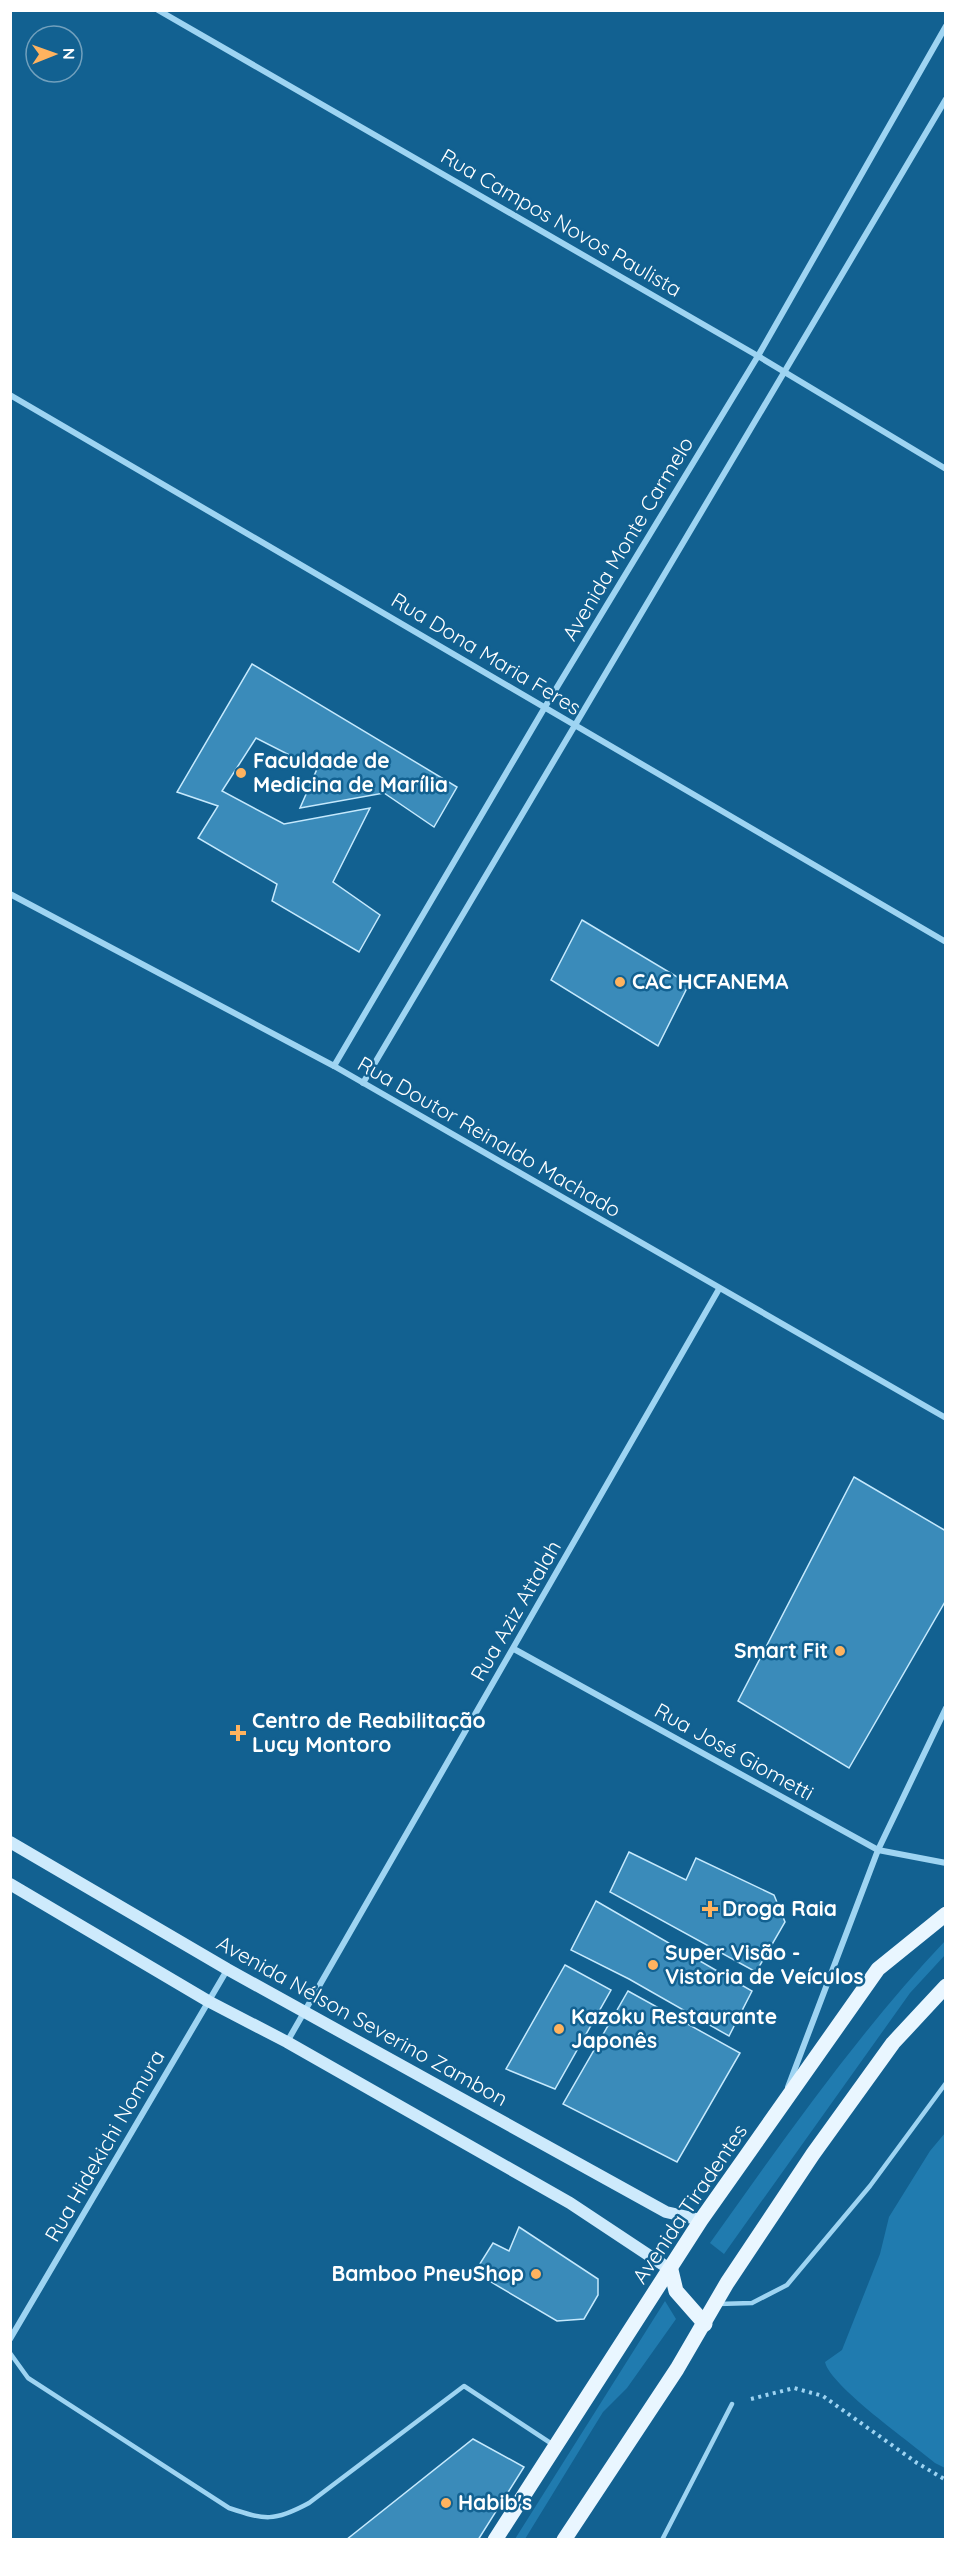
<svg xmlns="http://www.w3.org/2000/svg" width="956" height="2550" font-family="Quicksand,sans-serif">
<rect width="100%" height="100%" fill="#126191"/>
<!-- green -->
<g fill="#207baf">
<path d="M945,1941V1955L910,1993L724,2254L710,2243C784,2139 858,2033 945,1941Z"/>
<path d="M945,2133V2468L935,2463C913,2444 830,2386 825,2362L842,2350L880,2254L889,2217L930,2151Z"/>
<polygon points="665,2301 676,2319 627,2388 603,2412 525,2539 515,2539"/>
</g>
<!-- building -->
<g fill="#3a8bba" stroke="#c5e9fd" stroke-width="1.5">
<polygon points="252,664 457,787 434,827 384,793 300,808 317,769 256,738 222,791 284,824 370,808 333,882 380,915 359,952 272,901 277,884 198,838 218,806 177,792"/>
<polygon points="582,920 689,984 658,1046 551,980"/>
<polygon points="854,1477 946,1531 946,1600 849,1768 738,1701"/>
<polygon points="629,1852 686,1880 696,1858 774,1895 785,1922 756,1972 610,1892"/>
<polygon points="596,1901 752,1991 729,2036 629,1979 571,1950"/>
<polygon points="565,1965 611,1990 555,2089 506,2069"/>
<polygon points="628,1991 740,2053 677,2162 563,2104"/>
<polygon points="519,2227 598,2279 598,2295 584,2319 557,2321 491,2282 476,2270 493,2243 509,2251"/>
<polygon points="473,2439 524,2467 478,2540 346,2540"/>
</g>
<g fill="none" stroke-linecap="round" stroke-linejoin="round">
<!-- path -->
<polyline stroke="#9ed4f2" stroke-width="4" stroke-dasharray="3 4.5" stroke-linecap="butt" points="751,2399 794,2388 823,2396 917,2463 946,2480"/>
<!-- lane -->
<g stroke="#9ed4f2" stroke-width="4.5">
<polyline points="718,2304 752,2303 787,2285 870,2186 946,2083"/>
<path d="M10,2353L28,2378L229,2508C265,2520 274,2522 309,2503L464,2386L552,2444"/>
<polyline points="662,2540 732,2404"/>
</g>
<!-- street -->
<g stroke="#9ed4f2" stroke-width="6">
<polyline points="158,10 758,356 946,469"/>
<polyline points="10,395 946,942"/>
<polyline points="10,894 334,1066 946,1418"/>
<polyline points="334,1066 545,707 758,356 946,26"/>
<polyline points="363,1083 946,99"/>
<polyline points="514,1649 878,1850 946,1863"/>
<polyline points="287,2042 719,1289"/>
<polyline points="788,2087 878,1850 946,1708"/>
<polyline points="10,2339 227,1970"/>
</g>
<!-- secondary -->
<g stroke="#cdeafc" stroke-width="12">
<polyline points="10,1842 227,1969 666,2212 701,2220"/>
<polyline points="10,1884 208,2001 287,2042 570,2203 671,2270"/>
</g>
<!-- primary -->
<g stroke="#e9f6ff" stroke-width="15">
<polyline points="671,2270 676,2291 705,2324"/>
<polyline points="495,2540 701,2220 878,1969 946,1914"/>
<polyline points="564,2540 677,2369 727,2283 813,2154 893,2043 946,1986"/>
</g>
</g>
<!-- markers -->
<g fill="#ffb35f" stroke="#126191" stroke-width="2">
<circle cx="241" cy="773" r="6"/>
<circle cx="620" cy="982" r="6"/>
<circle cx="840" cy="1651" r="6"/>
<path d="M235 1724h6v6h6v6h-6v6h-6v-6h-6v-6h6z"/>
<path d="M707 1900h6v6h6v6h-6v6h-6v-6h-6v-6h6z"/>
<circle cx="653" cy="1965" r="6"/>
<circle cx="559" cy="2029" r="6"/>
<circle cx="536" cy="2274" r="6"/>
<circle cx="446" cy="2503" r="6"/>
</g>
<g text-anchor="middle" stroke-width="5" stroke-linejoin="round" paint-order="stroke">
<!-- street labels -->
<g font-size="21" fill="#fff" stroke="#126191">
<text transform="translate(561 223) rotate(30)" y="7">Rua Campos Novos Paulista</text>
<text transform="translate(628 539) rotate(-59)" y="7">Avenida Monte Carmelo</text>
<text transform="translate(486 654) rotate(31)" y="7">Rua Dona Maria Feres</text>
<text transform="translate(489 1137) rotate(30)" y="7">Rua Doutor Reinaldo Machado</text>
<text transform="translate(516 1611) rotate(-60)" y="7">Rua Aziz Attalah</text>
<text transform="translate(734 1752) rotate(29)" y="7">Rua José Giometti</text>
<text transform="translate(362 2021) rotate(29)" y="7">Avenida Nélson Severino Zambon</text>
<text transform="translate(105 2146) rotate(-60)" y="7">Rua Hidekichi Nomura</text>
<text transform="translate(690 2204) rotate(-56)" y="7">Avenida Tiradentes</text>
</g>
<!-- poi labels -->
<g font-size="21" font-weight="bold" fill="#fff" stroke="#126191" text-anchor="start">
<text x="253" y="768">Faculdade de<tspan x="253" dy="24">Medicina de Marília</tspan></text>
<text x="632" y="989">CAC HCFANEMA</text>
<text x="828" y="1658" text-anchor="end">Smart Fit</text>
<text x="252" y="1728">Centro de Reabilitação<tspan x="252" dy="24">Lucy Montoro</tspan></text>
<text x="722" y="1916">Droga Raia</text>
<text x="665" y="1960">Super Visão -<tspan x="665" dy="24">Vistoria de Veículos</tspan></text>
<text x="571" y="2024">Kazoku Restaurante<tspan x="571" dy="24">Japonês</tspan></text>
<text x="524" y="2281" text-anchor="end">Bamboo PneuShop</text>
<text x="458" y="2510">Habib's</text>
</g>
</g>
<!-- border -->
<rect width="956" height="2550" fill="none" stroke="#ffffff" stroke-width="24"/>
<!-- north arrow -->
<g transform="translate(54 54) rotate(89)"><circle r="28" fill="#126191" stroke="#71a0bd" stroke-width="1.5"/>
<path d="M0-4.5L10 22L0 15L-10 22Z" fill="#ffb35f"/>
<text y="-9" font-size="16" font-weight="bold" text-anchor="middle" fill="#ffffff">N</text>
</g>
</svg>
